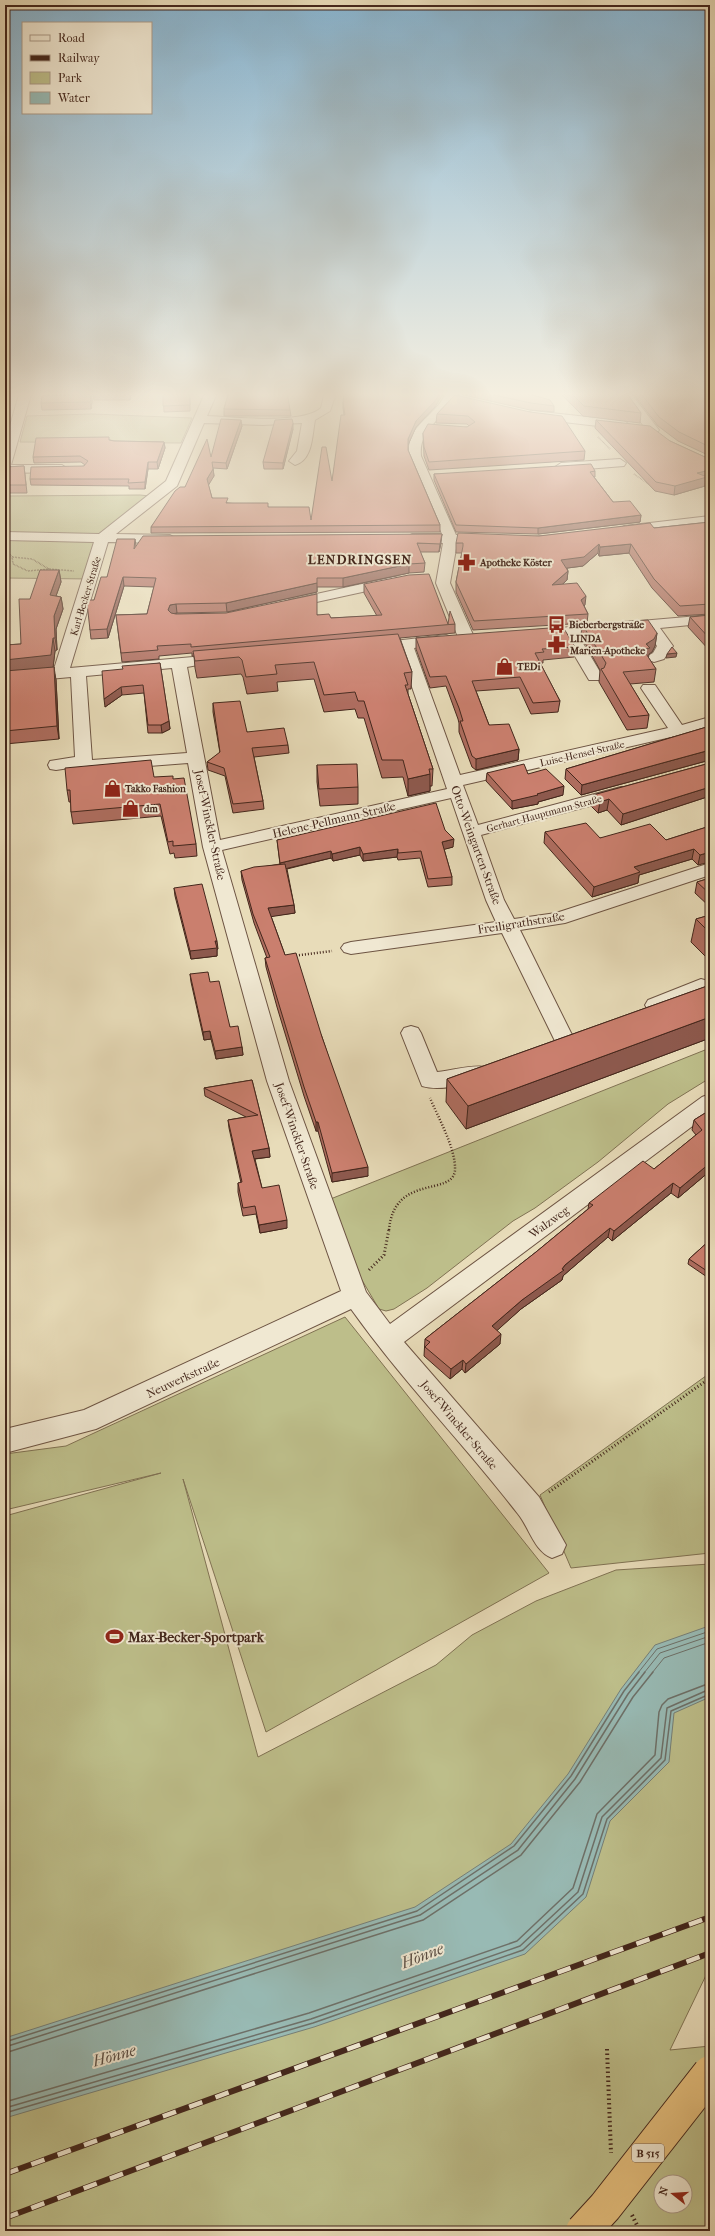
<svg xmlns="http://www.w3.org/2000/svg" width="715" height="2236" font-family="'IM FELL French Canon',serif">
<rect width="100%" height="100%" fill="#e8dcb9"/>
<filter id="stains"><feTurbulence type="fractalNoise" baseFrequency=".005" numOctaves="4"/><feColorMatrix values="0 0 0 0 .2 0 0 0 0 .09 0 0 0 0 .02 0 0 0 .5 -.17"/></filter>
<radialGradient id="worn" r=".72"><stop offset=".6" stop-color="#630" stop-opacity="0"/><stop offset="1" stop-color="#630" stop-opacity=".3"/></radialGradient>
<!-- green -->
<g fill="#bdbe8a" stroke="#807253" fill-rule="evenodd">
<polygon points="92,414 192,418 181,443 20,442 27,416"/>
<polygon points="140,495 150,496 102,538 90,579 5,578 5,506 8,496"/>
<polygon points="710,1048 710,1078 668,1104 598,1162 535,1208 513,1221 427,1288 394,1309 386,1311 379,1309 356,1270 328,1200"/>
<path d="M345,1317L549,1573L266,1732L183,1479L258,1757L436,1665L472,1635L536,1601L616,1570L710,1564V1967L670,2050L710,2046V2231H5V1516L161,1473L5,1510V1454L66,1446ZM661,2182H685V2206H661Z"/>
<polygon points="710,1373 710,1553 571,1568 540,1495"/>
</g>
<!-- water -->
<polygon fill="#98bab4" stroke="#767f77" points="706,1627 710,1627 710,1697 674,1713 669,1762 610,1821 586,1897 525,1954 314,2027 5,2118 5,2038 415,1907 511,1844 568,1774 621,1689 655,1645"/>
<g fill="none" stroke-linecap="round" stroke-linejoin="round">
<!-- shore-far1 -->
<g stroke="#6e7068" stroke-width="1">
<polyline points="638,1673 657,1649 710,1631"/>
<polyline points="644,1673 660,1653 710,1636"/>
<polyline points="652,1673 664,1658 710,1642"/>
</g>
<!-- shore -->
<g stroke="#6e7068" stroke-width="1.5">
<polyline points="5,2042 417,1911 514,1846 571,1776 624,1691 639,1672"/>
<polyline points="5,2047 420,1915 518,1850 575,1779 628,1694 645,1672"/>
<polyline points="5,2053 423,1920 521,1855 580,1782 633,1697 653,1672"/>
<polyline points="5,2102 309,2013 517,1941 573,1888 597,1814 655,1755 659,1712 662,1705 668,1699 710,1683"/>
<polyline points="5,2108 311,2019 520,1946 578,1892 602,1817 661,1758 667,1708 710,1689"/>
<polyline points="5,2113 313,2023 523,1950 583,1894 607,1819 665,1760 671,1711 710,1694"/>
</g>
<defs>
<g id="minor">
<polygon points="20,391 32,391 11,465 62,465 68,469 66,472 5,473 5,443"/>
<path d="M206,391H218L207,416C233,417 302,425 321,408L325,391H337L330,411L315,420C312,435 313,460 295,465L289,461L297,451L302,423L263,425L204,423L177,486L116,534L170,535L177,539L170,543L108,542L70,668L193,657L198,659L201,662L198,665L187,667L220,840L447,789L399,649L368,650L365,647L368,644L446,635L451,637L454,640L451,643L414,648L460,775L668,728L641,688L643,685H655L682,725L710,717V727L684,734L463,785L478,825L621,787L627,788L630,792L627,796L481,835L504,900L514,919L556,913L710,863V875L565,923L520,930L574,1039L571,1044L564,1046L557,1044L554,1039L502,933L351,954L344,952L341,948L344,944L351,942L496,922L486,900L451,798L222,850L289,1081L366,1292L390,1324L702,1097L710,1094V1113L404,1342L539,1497L566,1545L562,1554L552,1558C534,1551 530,1529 518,1514C464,1444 402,1381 351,1309L96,1429L5,1453V1429L84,1410L341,1291L267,1081L203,847L188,763L84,771L76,767L56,770L50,769L48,765L50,761L75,757L71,677L5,683V673L54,669L94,542L5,540V532L99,534L166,481ZM172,668L187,753L92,760L86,676Z"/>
<path d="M447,391H459C448,418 418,426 421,456L456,535H486L493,539L486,543H457L450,583L474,637L471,640H461L458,637L436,583L443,543L412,542L405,538L412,534H442L409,456C406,423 436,418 447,391Z"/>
<polygon points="617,391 629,391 659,430 657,433 649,433"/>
<polygon points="533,411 624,421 630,425 624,429 529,418 527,415 529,412"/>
<polygon points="620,459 626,463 624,466 561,471 555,467 561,463"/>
<polygon points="710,516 710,524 624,534 617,530 624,526"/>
<polygon points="394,577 399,578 401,581 399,584 289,608 282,604 289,600"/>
<polygon points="710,615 710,623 660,628 673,646 664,659 654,662 649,660 646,657 653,653 657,646 646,629 578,635 603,677 601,680 589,680 563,636 531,637 529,634 531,631 536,630"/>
<polygon points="701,979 708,981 710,984 708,991 655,1012 648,1010 645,1005 648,1000"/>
<path d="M411,1026L418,1028L421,1033L437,1072C450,1071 474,1064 485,1067L488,1072L485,1077C467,1084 441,1092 422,1086L401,1033L404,1028Z"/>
</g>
</defs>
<!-- minor casing -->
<use href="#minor" stroke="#6d5443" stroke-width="2"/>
<!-- path-far3 -->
<g stroke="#44271c" stroke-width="1.5" stroke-dasharray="0.5 1" stroke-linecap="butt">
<polyline points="598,437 610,449"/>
<polyline points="634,474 650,485"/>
<polyline points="7,551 12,557 13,564 28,571 49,569 74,571"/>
<polyline points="12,557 32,559 49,569"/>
</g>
<!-- path-far2 -->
<g stroke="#44271c" stroke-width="2.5" stroke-dasharray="1 2" stroke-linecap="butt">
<polyline points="293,956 332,951"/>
<path d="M389,1230C394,1173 453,1197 455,1170C456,1149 438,1117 430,1098"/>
</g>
<!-- path-far1 -->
<g stroke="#44271c" stroke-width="3" stroke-dasharray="1 2.5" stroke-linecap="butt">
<polyline points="369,1270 384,1255 389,1229"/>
<polyline points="549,1492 710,1378"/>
</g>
<!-- path -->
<g stroke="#44271c" stroke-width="4" stroke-dasharray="1.5 3" stroke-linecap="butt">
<polyline points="607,2049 611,2153"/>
<polyline points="632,2215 640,2231"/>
</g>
<!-- minor -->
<use href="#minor" fill="#f0e8d2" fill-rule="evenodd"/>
<defs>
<g id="rail">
<polyline points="5,2174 710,1917"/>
<polyline points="5,2218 710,1953"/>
</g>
</defs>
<!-- rail casing -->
<use href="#rail" stroke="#44271c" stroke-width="6"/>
<!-- rail -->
<use href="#rail" stroke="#f0e8d2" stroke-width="4.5" stroke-dasharray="14" stroke-linecap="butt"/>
<defs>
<polyline id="major-bridge" points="583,2231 605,2207 710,2073"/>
</defs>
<!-- major-bridge casing -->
<use href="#major-bridge" stroke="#44271c" stroke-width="36" stroke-linecap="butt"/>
<!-- major-bridge -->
<use href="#major-bridge" stroke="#e4be7c" stroke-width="34"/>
</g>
<!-- wall -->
<g fill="#ae6d5f" stroke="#44271c">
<polygon points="44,391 132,391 130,400 94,400 93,394 91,394 92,401 91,409 42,410 41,403 91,394 45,394"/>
<polygon points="163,391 197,391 197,394 190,395 190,411 164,412"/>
<polygon points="229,391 250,391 250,392 290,410 291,416 224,416 224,409"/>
<polygon points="459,391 519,391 554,406 554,412 530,410 459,394"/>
<polygon points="558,391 625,391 641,413 640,423 583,416"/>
<polygon points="631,391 710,391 710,456 678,441 658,426"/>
<polygon points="455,395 585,451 584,460 429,470 424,456 423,433 467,427 469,426 467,424 436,423 437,414"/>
<polygon points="343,402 435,407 416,427 408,445 408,450 440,525 440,532 151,533 151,527 185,487 211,457 242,426 227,469 213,468 214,476 208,484 212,498 228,503 268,507 311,520 332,481 344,415 343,408"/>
<polygon points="596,420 670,441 707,458 706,480 705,486 674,495 655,491 595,428"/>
<polygon points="293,429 283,469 264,469 263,462"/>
<polygon points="110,440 114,441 164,442 165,448 158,469 148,469 145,489 129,489 129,486 31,485 30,479 84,466 85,465 81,462 34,463 33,457"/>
<polygon points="24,466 27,493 5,493 5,467"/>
<polygon points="595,471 595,477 594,477 613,502 641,515 640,522 538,534 456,532 434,480 434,474"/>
<polygon points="710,522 710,614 678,616 652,588 629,553 599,556 598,553 583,566 567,568 568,571 567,580 563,584 585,605 584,606 588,614 587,623 473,630 456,592 456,582 462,553 456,553 456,543 539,536 654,528"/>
<polygon points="135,539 136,546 441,543 439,552 420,552 425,563 424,572 409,573 343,587 317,587 317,592 227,612 177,613 172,614 176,614 318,615 331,618 377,616 364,593 364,584 448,624 455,624 455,633 400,638 412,672 411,689 408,689 408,694 433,769 432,786 430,786 430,791 408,796 403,777 382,778 364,718 358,718 355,709 324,712 314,679 277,682 278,691 247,694 243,677 241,674 197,678 195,668 194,656 192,656 192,653 159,656 159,659 122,662 116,615 147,614 154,587 124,586 108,638 91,639 90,630 94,600 107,577"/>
<polygon points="59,570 61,582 56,596 61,597 63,609 56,629 57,650 55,651 53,667 56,680 59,739 5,744 5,645 21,644 30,599"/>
<polygon points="710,615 710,651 688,627 690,617"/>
<polygon points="582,624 657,633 655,646 652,652 649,654 648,657 656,669 654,682 630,684 649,715 647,728 627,730 599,682 600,670 581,636"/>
<polygon points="416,638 575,647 574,657 543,660 543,663 540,663 560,701 558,712 531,714 519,688 476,691 489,725 519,749 518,760 476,770 472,767 459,732 459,723 458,719 446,686 430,688 416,649"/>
<polygon points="160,663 170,729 162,733 148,733 144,693 122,695 105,707 123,669"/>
<polygon points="213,703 247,732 288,745 289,753 254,757 263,801 264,809 233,813 225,776 208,770 207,762 220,753 213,712"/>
<polygon points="710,726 710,760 581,795 565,779 566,769"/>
<polygon points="710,763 710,796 621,825 607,810 598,813 591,806 593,795"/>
<polygon points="317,765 358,787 358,804 320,806 317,782"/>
<polygon points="487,773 528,774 563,795 538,802 538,804 512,809 486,781"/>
<polygon points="154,777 196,844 197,856 175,858 174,853 170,854 161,816 73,824 71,812 71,802 69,802 67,790"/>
<polygon points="710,826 698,865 692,859 639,875 638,883 592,897 544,843 545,832 600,838 666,840"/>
<polygon points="445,830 453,847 444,849 452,877 452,885 428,887 420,858 398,860 397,857 363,861 360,855 333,861 331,858 287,869 294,905 295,913 271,916 285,955 322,1037 368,1176 332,1182 318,1131 316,1131 304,1096 277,1007 266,967 265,958 267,958 254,923 242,880 241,871 280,864 277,840"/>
<polygon points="710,878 710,907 695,893 697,882"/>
<polygon points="174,888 218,949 217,949 217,956 191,959 175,896"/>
<polygon points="710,915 710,961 691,942 696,919"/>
<polygon points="190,974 210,982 230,1027 242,1047 243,1055 216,1059 211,1039 204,1040 191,982"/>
<polygon points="710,985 710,1038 466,1129 446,1102 447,1079"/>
<polygon points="252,1080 269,1148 270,1157 255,1159 262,1188 287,1228 260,1233 256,1214 243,1216 238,1192 238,1183 241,1183 229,1128 228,1120 246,1117 205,1096 204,1088"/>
<polygon points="710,1110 710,1171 678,1198 671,1193 612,1241 608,1237 564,1275 563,1276 562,1280 521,1309 497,1330 500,1344 465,1373 462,1369 450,1379 424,1356 425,1339 536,1252 588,1209 589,1203 654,1169 696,1135 692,1130 694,1120"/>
<polygon points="710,1240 710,1279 688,1264 689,1259"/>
</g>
<!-- shaded-wall -->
<g fill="#8d594d" stroke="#44271c">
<polygon points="130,391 132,391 130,400"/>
<polygon points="441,391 445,391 435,407 416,427 408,445 408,439 416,421"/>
<polygon points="91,394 92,401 91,409 90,402"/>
<polygon points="241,420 242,426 227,469 226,463"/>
<polygon points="293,423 293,429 283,469 283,463"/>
<polygon points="164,442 165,448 158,469 157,462"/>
<polygon points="148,462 148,469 145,489 145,482"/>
<polygon points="213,469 214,476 208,486 207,479"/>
<polygon points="710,470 710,479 706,480 705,486 674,495 675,486 697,473"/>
<polygon points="641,515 640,522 538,534 538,528"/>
<polygon points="442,534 441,543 439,552 440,544"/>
<polygon points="599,544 598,553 583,566 560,569 561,560"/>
<polygon points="631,544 629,553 599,556 600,547"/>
<polygon points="409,564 409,573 343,587 343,578"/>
<polygon points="59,570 61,582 52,607 50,595"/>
<polygon points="568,571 567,580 551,595 552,585"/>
<polygon points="123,577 124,586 108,638 107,629"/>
<polygon points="317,583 317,592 227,612 226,603"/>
<polygon points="586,596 585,605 580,610 581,600"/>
<polygon points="61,597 63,609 56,629 57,650 55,638 54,616"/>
<polygon points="176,604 177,613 171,614 168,610 170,605"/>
<polygon points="657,633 655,646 652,652 649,654 648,661 643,649"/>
<polygon points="53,638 55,651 53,668 5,673 5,660"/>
<polygon points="677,653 676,657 666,658 667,654"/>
<polygon points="54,667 56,680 59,739 57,726"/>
<polygon points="121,687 122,695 105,707 104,699"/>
<polygon points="169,721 170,729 162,733 161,725"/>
<polygon points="519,749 518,760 476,770 476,759"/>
<polygon points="710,750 710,760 581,795 582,785"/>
<polygon points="430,774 430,791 408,796 408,779"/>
<polygon points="564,786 563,795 538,802 538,804 512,809 512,801"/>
<polygon points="710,787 710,796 621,825 623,814"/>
<polygon points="609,799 607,810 598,813 600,802"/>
<polygon points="454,839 453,847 442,850 442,842"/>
<polygon points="360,847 360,855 333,861 332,854"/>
<polygon points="398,849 397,857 363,861 363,854"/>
<polygon points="694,849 692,859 639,875 638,883 592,897 594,887 634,867"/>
<polygon points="331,851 331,858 280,870 280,863"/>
<polygon points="710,852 710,862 698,865 700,855"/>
<polygon points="294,905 295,913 269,917 268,908"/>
<polygon points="215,941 217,941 218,949 217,949 217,956 191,959 190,951"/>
<polygon points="710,1017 710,1038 466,1129 468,1106"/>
<polygon points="210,1031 211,1039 204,1040 203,1032"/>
<polygon points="242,1047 243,1055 216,1059 215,1051"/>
<rect x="316" y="1122" width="2" height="9"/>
<polygon points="269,1148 270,1157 253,1159 252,1151"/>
<polygon points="710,1163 710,1171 678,1198 680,1188"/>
<polygon points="368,1167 368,1176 332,1182 332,1173"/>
<polygon points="673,1183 671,1193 612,1241 614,1231"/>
<polygon points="287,1220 287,1228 260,1233 259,1225"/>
<polygon points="610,1228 608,1237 564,1275 563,1276 562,1280 521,1309 491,1336 492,1326 522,1300 562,1269 565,1265"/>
<polygon points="501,1334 500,1344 465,1373 466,1364"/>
<polygon points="463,1360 462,1369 450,1379 451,1369"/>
</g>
<!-- building -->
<g fill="#ca7f6e" stroke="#44271c">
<polygon points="95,391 130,391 130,393 93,394"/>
<polygon points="163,391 189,391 190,405 163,406"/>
<polygon points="229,391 248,391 248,392 283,392 283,391 287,391 290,410 224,409"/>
<polygon points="344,391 441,391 435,401 416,421 408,439 408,450 440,525 151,527 175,491 180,487 185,487 207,439 211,457 221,419 241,420 226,463 212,462 213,469 207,479 212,498 228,498 226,503 268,503 268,507 309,507 311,520 322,447 326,447 332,481 341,415 345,415 343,402"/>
<polygon points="475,391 519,391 550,400 554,406 531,403"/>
<polygon points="569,391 625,391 641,413 584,406"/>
<polygon points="639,391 710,391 710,447 679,432 659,417"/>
<polygon points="91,394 90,402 41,403 42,396"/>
<polygon points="455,395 530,412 562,416 585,451 429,462 424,447 423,433 428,424 467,427 475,422 468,416 437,414"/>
<polygon points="292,419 293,423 283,463 263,462 275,420"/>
<polygon points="596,420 650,426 670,441 707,458 710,458 710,470 697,473 707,477 675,486 656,482"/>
<polygon points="109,437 109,440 114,441 164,442 157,462 148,462 145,482 128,483 129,479 30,479 31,467 84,466 88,461 80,456 33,457 36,438"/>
<polygon points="591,464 595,471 590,472 613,502 630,501 641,515 538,528 456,525 434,474"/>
<polygon points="24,466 26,485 5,485 5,467"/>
<polygon points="710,522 710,604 680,606 654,579 631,544 600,547 599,544 584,557 561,560 568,571 552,585 577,583 586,596 581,600 588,614 474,621 456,582 463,546 463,543 456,543 458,533 539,536 650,523 654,528"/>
<polygon points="442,534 440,544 417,543 425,563 409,564 343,578 317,578 317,583 226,603 176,604 170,605 168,610 171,613 176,614 226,613 317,594 317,615 329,614 331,618 382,615 364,584 409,575 429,574 448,624 450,611 455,624 191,647 191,644 157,646 158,650 121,653 116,615 147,614 156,578 123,577 107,629 90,630 87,603 88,600 94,600 101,577 107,577 117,539 135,539 134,549 143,536"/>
<polygon points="40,570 59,570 50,595 61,597 54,616 55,638 53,638 51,655 5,660 5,645 21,644 19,599 30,599"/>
<polygon points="710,615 710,639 690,617"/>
<polygon points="648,620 657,633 654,639 646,644 650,648 643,649 656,669 623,672 649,715 629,717 601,669 604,668 606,663 582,624"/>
<polygon points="563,627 575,647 542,649 544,652 535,653 560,701 533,703 520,677 472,681 489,725 509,724 519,749 476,759 472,756 460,721 463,721 459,708 446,676 430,677 416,638"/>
<polygon points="398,634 412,672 404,673 408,685 405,685 433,769 429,769 430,774 408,779 403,760 382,760 364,701 358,701 355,692 324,695 314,662 275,665 277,674 246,677 242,660 239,657 195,661 193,651"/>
<polygon points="672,647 677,653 667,654"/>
<polygon points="160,663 169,721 161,725 148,725 143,685 121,687 104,699 102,671 123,669 122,666"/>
<polygon points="54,667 57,726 5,731 5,671"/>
<polygon points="240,701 247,732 284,728 288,745 252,748 263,801 233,804 224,768 207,762 220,752 213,703"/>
<polygon points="710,726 710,750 582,785 566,769"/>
<polygon points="151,760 154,777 173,776 173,779 184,778 196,844 173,846 173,841 168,842 160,804 71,812 70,790 67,790 65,768"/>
<polygon points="710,763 710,787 623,814 609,799 600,802 593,795"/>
<polygon points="357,764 358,787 319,789 317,765"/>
<polygon points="524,764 528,774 546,769 564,786 537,794 538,795 512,801 487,773"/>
<polygon points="436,803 445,830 454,839 442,842 452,877 428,879 421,851 398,853 398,849 363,854 360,847 332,854 331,851 280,863 277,840"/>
<polygon points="586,823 600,838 650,824 666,840 710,826 710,852 700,855 694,849 634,867 640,872 594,887 545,832"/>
<polygon points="285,864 294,905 268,908 285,955 296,953 322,1037 368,1167 332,1173 318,1122 316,1122 304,1087 277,998 265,958 270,957 253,914 241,871 254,867"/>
<polygon points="710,878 710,894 697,882"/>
<polygon points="202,884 217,941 215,941 217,948 190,951 174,888"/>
<polygon points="710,915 710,933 696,919"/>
<polygon points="208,972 210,982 219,981 230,1027 238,1026 242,1047 215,1051 210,1031 203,1032 190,974"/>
<polygon points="710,985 710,1017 468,1106 447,1079"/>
<polygon points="252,1080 269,1148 252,1151 262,1188 279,1185 287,1220 259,1225 255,1206 243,1208 238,1183 242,1182 228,1120 258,1115 204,1088"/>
<polygon points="710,1110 710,1163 680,1188 673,1183 614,1231 610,1228 565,1265 562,1269 564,1270 522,1300 492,1326 501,1334 466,1364 463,1360 451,1369 425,1347 430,1342 425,1339 536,1252 593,1205 589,1203 643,1161 654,1169 702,1130 694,1120"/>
<polygon points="710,1240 710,1273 689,1259"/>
</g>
<!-- sky -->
<linearGradient id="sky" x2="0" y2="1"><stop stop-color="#88b6d3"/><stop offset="0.56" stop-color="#f5efe0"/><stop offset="1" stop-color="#f5efe0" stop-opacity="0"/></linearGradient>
<rect width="715" height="704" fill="url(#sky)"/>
<!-- icons -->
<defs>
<symbol id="pharmacy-bare" viewBox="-9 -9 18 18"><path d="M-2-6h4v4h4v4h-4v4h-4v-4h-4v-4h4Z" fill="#8f2418" stroke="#f0e8d2" stroke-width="2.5" paint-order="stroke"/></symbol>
<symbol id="bus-bare" viewBox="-9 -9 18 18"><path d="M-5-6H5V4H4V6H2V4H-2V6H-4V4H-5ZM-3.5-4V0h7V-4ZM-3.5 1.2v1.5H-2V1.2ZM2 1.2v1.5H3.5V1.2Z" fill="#8f2418" stroke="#f0e8d2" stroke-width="2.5" paint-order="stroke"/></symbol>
<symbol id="shop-bare" viewBox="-9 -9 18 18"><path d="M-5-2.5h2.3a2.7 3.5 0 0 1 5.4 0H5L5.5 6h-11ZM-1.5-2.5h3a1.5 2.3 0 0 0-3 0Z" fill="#8f2418" stroke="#f0e8d2" stroke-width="2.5" paint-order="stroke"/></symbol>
<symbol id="stadium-bare" viewBox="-9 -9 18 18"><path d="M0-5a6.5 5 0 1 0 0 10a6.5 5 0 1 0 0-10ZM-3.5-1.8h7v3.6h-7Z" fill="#8f2418" stroke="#f0e8d2" stroke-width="2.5" paint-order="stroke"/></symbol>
</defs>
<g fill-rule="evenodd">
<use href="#pharmacy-bare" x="454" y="550" width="25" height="25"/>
<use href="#bus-bare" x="544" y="612" width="25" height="25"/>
<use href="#pharmacy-bare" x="544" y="632" width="25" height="25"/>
<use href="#shop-bare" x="492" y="654" width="25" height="25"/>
<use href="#shop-bare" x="100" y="776" width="25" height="25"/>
<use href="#shop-bare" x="118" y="796" width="25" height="25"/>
<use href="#stadium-bare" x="102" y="1624" width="25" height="25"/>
</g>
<g text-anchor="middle" stroke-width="4" stroke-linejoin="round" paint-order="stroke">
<!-- far-poi labels -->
<g font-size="10" font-weight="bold" fill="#44271c" stroke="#f0e8d2" text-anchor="start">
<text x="480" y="566">Apotheke Köster</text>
<text x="569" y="628">Bieberbergstraße</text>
<text x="570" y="642">LINDA<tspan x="570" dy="12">Marien-Apotheke</tspan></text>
<text x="517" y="670">TEDi</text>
<text x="125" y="792">Takko Fashion</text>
<text x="144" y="812">dm</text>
</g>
<!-- far-street labels -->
<g font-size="10" fill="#44271c" stroke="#f0e8d2">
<text transform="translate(85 596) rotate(-73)" y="4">Karl-Becker-Straße</text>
<text transform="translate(582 753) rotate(-13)" y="4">Luise-Hensel-Straße</text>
<text transform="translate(544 813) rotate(-15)" y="4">Gerhart-Hauptmann-Straße</text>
</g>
<!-- shield labels -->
<rect fill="#f0e8d2" stroke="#786153" stroke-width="1" x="632" y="2144" width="32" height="18" rx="3"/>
<g font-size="11" font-weight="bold" fill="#44271c">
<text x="648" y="2157">B 515</text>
</g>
<!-- street labels -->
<g font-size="12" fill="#44271c" stroke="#f0e8d2">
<text transform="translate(334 820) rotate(-13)" y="4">Helene-Pellmann-Straße</text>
<text transform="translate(210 825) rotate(78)" y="4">Josef-Winckler-Straße</text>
<text transform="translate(476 845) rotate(70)" y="4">Otto-Weingarten-Straße</text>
<text transform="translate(521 923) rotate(-9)" y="4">Freiligrathstraße</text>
<text transform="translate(297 1136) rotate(71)" y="4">Josef-Winckler-Straße</text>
<text transform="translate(549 1222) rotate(-36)" y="4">Walzweg</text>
<text transform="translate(183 1378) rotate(-25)" y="4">Neuwerkstraße</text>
<text transform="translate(459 1425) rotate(50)" y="4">Josef-Winckler-Straße</text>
</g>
<!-- far-district labels -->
<g font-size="13" font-weight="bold" letter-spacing="1" fill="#44271c" stroke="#f0e8d2">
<text x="360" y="564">LENDRINGSEN</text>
</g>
<!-- near-poi labels -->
<g font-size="14" font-weight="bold" fill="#44271c" stroke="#f0e8d2" text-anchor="start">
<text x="128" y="1642">Max-Becker-Sportpark</text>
</g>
<!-- near-water labels -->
<g font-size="16" font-style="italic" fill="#594c42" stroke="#f0e8d2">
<text transform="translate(422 1955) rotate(-21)" y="6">Hönne</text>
<text transform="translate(114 2055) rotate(-16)" y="6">Hönne</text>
</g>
</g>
<!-- margin -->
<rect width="715" height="2236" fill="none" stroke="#e8dcb9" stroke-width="20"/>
<rect x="6" y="6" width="703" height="2224" fill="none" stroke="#44271c" stroke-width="2"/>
<rect x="10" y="10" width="695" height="2216" fill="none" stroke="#44271c"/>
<!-- legend -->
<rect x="22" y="22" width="130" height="92" fill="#f0e8d2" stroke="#ab9b89"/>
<rect x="30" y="35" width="20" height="6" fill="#f0e8d2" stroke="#ab9b89"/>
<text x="58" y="42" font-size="12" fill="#44271c">Road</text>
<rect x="30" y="55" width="20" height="6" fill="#44271c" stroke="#ab9b89"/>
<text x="58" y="62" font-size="12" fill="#44271c">Railway</text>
<rect x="30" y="72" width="20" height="12" fill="#bdbe8a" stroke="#ab9b89"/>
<text x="58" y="82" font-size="12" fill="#44271c">Park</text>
<rect x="30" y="92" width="20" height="12" fill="#98bab4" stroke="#ab9b89"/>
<text x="58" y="102" font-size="12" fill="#44271c">Water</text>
<!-- north arrow -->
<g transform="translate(673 2194) rotate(287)"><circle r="19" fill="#f0e8d2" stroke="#ab9b89"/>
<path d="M0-3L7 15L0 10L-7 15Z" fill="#8f2418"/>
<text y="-6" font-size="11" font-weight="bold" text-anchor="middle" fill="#44271c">N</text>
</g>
<rect width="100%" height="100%" filter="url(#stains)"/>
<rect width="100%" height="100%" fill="url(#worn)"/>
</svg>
